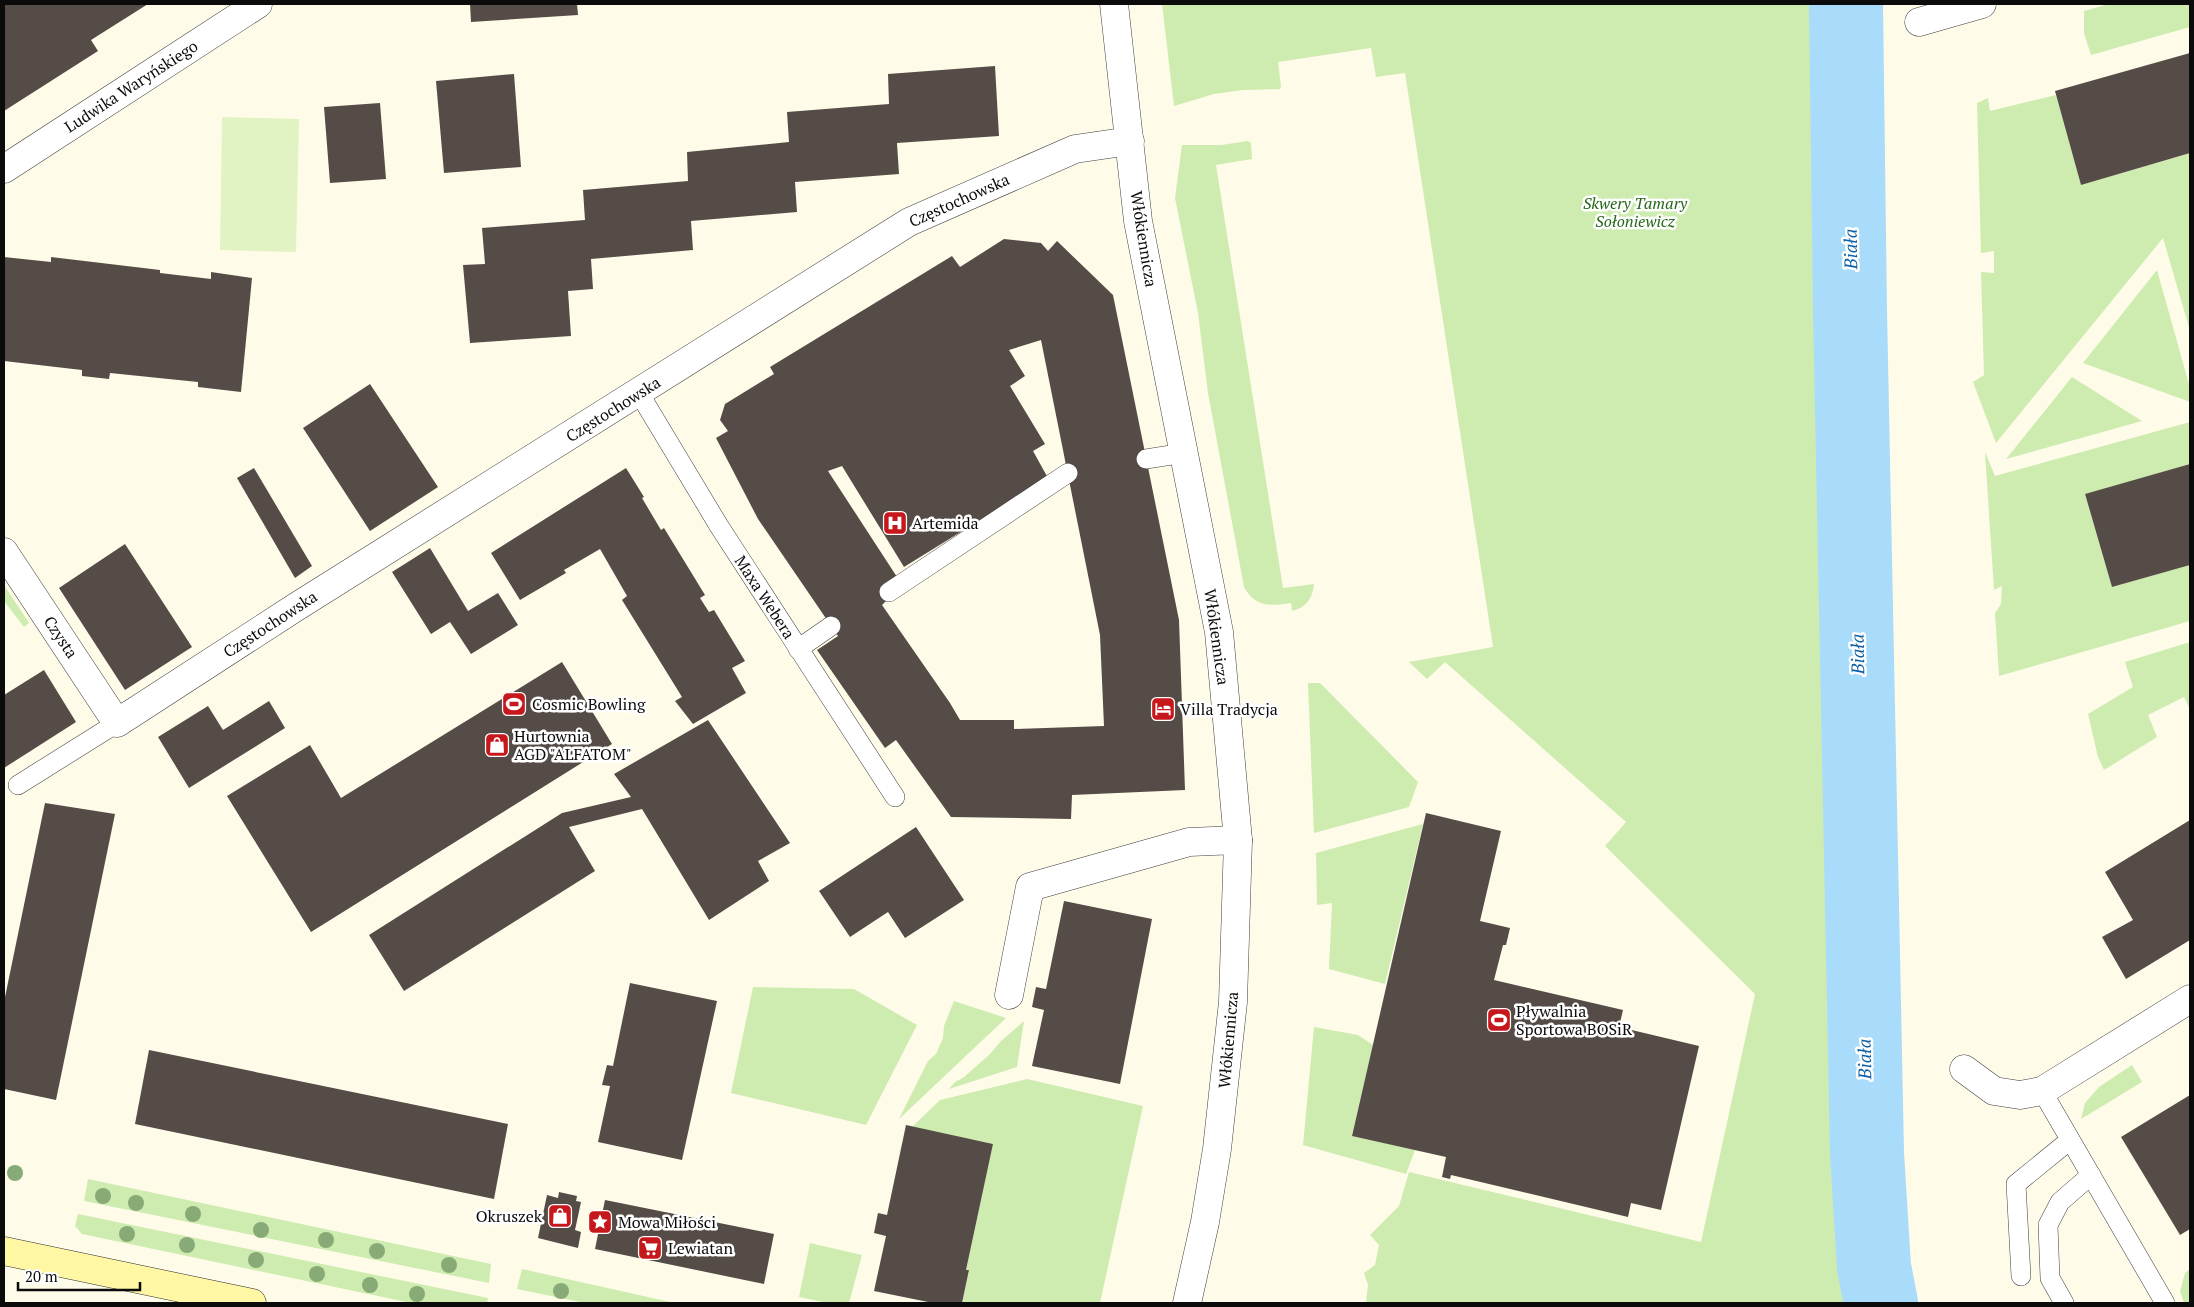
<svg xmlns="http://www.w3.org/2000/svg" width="2194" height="1307" font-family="'PT Serif',serif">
<rect width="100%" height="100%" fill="#fffbe9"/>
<!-- green -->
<g fill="#ceecb0">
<polygon points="1162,4 1825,4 1849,314 1867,1154 1874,1267 1881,1303 1366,1303 1368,1285 1364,1273 1375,1265 1379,1245 1370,1235 1399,1206 1409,1172 1701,1242 1755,994 1605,846 1626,822 1445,662 1427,679 1409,662 1493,647 1405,73 1376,77 1371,48 1278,62 1281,86 1280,89 1243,90 1214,94 1174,106"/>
<polygon points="2109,4 2190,4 2190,27 2091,55 2084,33 2084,11"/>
<polygon points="2056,95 2081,185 2190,153 2190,331 2163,238 1996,443 1973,382 1984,375 1981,272 1994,273 1994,251 1981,253 1977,103 1988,98 1990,111"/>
<path d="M1248,141L1251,143L1252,159L1216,165L1283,588L1314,584C1313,598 1306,608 1292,611L1291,603C1270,606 1256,608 1244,587L1208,393L1198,313L1175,198L1182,145H1221Z"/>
<polygon points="2157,270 2190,388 2190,402 2083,363"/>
<polygon points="2072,377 2142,421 2006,459"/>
<polygon points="2190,422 2190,464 2085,495 2112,587 2190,565 2190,621 1999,676 1995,613 2001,604 2002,586 1994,590 1985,452 1995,476"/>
<polygon points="4,585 29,623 24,627 4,601"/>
<polygon points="2190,642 2190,709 2184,697 2148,715 2157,737 2104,770 2098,757 2088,714 2133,687 2125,662"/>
<polygon points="1308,683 1320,683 1418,782 1409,807 1314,833"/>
<polygon points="1423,824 1385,984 1329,969 1332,903 1317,905 1316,853"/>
<polygon points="753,987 854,989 917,1025 866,1125 731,1093"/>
<polygon points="954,1001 1006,1018 899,1119 928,1061 936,1054 943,1038 944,1026"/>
<polygon points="1024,1021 1017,1067 949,1089 955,1082 964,1077 989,1055 1001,1041"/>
<polygon points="1314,1027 1358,1035 1373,1045 1352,1135 1415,1150 1406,1174 1303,1145"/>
<polygon points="2132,1065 2142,1082 2081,1119 2085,1103 2099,1087"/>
<polygon points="1027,1079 1143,1106 1100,1303 962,1303 969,1271 966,1270 993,1144 912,1127 940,1100"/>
<polygon points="88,1179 491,1264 489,1283 84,1201"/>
<polygon points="78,1214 488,1298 487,1303 411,1303 82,1234 75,1226"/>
<polygon points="810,1243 862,1255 849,1303 828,1303 799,1297"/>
<polygon points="522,1269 675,1303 585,1303 517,1289"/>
<polygon points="2190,1269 2190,1303 2184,1303 2180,1291 2185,1273"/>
</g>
<!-- pitch -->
<polygon fill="#e1f3c2" points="222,117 299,119 296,252 220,250"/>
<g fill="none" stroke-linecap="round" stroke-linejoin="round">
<!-- river -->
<polyline stroke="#a9dbfb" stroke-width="74" points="1846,4 1850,311 1867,1153 1874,1267 1881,1303"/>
</g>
<!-- building -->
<g fill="#554c47" fill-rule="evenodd">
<polygon points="4,4 148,4 91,40 98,51 4,111"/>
<polygon points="470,4 577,4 578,15 471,22"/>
<polygon points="2190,53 2190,153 2081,185 2055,91"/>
<polygon points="995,66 999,136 897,143 899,174 795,182 797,212 691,221 693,250 591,259 593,289 568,291 571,336 470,343 463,265 485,264 482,228 585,220 583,190 688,181 687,152 789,142 787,112 889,104 888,74"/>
<polygon points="514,74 521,167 444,173 436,81"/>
<polygon points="380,103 386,179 330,183 324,107"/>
<path d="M1004,239L1041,243L1048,251L1057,241L1113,295L1179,620L1185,790L1072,795L1071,819L951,817L896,740L885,748L817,650L838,636L758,519L716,438L728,431L720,420L725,404L774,374L770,367L952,256L960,267ZM1041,340L1100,635L1104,726L1014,729V720H960L950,703L882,605L892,595L899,580L828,471L842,466L904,567L1048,478L1033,451L1045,444L1010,386L1025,376L1009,350Z"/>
<polygon points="4,257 51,262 51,257 160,270 160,273 211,279 211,272 252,278 241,392 198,387 198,382 110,373 109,379 82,376 82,370 4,361"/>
<polygon points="370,384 438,487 370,531 303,428"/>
<polygon points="2190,464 2190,565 2112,587 2085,494"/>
<polygon points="254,468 312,566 295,578 237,478"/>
<polygon points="626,468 644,497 642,498 661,530 664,528 705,595 700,598 709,612 714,610 745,661 732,668 746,693 693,724 675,701 682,697 622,600 627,596 600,549 564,570 566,573 520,600 491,553"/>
<polygon points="125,544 192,647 125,690 59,588"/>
<polygon points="430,548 468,611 498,593 518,625 471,654 450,622 431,634 392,572"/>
<polygon points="562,662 612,744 311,932 227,796 310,745 341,798"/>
<polygon points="44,670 76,722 4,768 4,695"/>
<polygon points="269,701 285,728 189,788 158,737 208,706 223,730"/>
<polygon points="708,720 790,843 758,861 769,881 709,920 642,809 569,827 595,871 404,991 369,935 562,813 631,797 614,774"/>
<polygon points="45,803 115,814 56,1100 4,1089 4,1002"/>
<polygon points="1426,813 1501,831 1480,921 1510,928 1506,945 1503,945 1494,980 1623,1010 1619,1027 1699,1046 1661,1210 1631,1203 1628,1217 1451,1175 1450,1179 1442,1177 1446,1157 1352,1136"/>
<polygon points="2190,820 2190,940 2126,979 2102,937 2133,920 2105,872"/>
<polygon points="916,827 964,900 905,938 888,912 850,937 819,891"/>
<polygon points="1064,901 1152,919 1120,1084 1032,1066 1044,1010 1032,1007 1036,987 1046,989"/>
<polygon points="630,983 717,1001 682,1160 598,1142 610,1086 602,1085 607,1065 613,1066"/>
<polygon points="149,1050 508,1124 494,1199 135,1124"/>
<polygon points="2190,1095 2190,1229 2180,1235 2121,1137"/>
<polygon points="906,1125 993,1144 966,1270 969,1270 962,1303 933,1303 874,1291 886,1236 874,1233 878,1213 887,1215"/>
<polygon points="559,1192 577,1196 576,1201 581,1202 575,1230 581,1232 578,1248 538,1238 547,1195 558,1198"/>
<polygon points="605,1200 774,1234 764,1284 595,1249"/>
</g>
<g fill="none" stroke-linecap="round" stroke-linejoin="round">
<defs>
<g id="service">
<polyline points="639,393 719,526 895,797"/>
<polyline points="1146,459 1184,453"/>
<polyline points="889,592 1068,473"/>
<polyline points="798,649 831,626"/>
<polyline points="18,785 117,723"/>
<polyline points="2042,1091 2165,1303"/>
<polyline points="2021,1276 2016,1184 2070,1140"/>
<polyline points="2064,1303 2050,1278 2048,1225 2060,1202 2091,1175"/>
</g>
<g id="minor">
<polyline points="1114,4 1138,221 1219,632 1238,840 1233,1002 1217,1149 1205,1222 1187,1303"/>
<polyline points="1919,22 1982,4"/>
<polyline points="4,169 258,4"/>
<polyline points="4,552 117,723 296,607 909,222 1075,149 1130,141"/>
<polyline points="1009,995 1030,887 1189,842 1238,840"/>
<polyline points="1964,1069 1994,1091 2020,1095 2042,1091 2190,999"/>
</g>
<polyline id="secondary" points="4,1251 252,1303"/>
</defs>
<!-- service casing -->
<use href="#service" stroke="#3e3e3e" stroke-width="20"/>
<!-- minor casing -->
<use href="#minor" stroke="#3e3e3e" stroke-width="29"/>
<!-- secondary casing -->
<use href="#secondary" stroke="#2d2d2d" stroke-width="29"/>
<!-- service -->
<use href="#service" stroke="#fff" stroke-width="19"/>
<!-- minor -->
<use href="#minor" stroke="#fff" stroke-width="28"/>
<!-- secondary -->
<use href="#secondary" stroke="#fff7a4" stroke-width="28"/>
</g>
<!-- trees -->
<g fill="#88aa76">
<circle cx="15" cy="1173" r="8"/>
<circle cx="103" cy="1196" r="8"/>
<circle cx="136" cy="1203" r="8"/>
<circle cx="193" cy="1214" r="8"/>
<circle cx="261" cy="1230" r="8"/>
<circle cx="127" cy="1234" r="8"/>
<circle cx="326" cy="1240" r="8"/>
<circle cx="187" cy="1245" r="8"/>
<circle cx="377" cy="1251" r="8"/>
<circle cx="256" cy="1260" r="8"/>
<circle cx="449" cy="1265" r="8"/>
<circle cx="317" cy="1274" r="8"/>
<circle cx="370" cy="1285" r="8"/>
<circle cx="561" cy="1291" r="8"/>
<circle cx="417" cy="1294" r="8"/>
</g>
<!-- icons -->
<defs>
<symbol id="hospital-square" viewBox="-11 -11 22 22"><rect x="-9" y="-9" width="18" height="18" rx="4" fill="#c6181c" stroke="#fff"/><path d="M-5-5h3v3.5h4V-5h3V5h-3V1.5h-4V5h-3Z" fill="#fff"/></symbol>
<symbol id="stadium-square" viewBox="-11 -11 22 22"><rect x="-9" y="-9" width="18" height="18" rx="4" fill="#c6181c" stroke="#fff"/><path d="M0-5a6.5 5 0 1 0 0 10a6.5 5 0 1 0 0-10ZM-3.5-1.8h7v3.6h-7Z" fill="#fff"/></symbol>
<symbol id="hotel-square" viewBox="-11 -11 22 22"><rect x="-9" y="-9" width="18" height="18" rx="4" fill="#c6181c" stroke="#fff"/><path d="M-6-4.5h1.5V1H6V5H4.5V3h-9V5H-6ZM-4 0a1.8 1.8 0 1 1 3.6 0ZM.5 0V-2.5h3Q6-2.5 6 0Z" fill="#fff"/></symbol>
<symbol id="shop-square" viewBox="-11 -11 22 22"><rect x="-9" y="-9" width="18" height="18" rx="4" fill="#c6181c" stroke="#fff"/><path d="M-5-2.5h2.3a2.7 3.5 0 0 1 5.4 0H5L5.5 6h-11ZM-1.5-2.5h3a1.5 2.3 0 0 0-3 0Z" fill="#fff"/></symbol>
<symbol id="sight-square" viewBox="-11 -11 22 22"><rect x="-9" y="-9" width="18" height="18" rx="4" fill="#c6181c" stroke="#fff"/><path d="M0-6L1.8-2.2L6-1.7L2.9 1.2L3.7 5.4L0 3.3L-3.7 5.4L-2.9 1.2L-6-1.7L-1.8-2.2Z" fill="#fff"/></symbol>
<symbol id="supermarket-square" viewBox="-11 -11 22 22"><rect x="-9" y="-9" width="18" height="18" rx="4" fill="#c6181c" stroke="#fff"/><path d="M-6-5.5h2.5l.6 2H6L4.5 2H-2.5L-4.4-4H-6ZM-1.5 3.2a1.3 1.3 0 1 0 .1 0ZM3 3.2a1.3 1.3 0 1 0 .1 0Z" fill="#fff"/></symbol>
</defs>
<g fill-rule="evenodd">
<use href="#hospital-square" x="881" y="509" width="28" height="28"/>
<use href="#stadium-square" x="500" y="690" width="28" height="28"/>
<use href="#hotel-square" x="1149" y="695" width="28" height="28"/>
<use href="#shop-square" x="483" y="731" width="28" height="28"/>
<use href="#stadium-square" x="1485" y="1006" width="28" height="28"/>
<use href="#shop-square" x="546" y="1202" width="28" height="28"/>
<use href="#sight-square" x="586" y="1208" width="28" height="28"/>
<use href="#supermarket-square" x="636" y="1234" width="28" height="28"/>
</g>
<g text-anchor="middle" stroke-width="5" stroke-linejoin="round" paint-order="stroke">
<!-- street labels -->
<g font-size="16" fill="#0b0b0b" stroke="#fff">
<text transform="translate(131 86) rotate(-33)" y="6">Ludwika Waryńskiego</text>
<text transform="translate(959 200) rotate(-24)" y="6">Częstochowska</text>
<text transform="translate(1144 239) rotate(81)" y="6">Włókiennicza</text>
<text transform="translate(613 409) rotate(-32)" y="6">Częstochowska</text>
<text transform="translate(765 597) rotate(57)" y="6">Maxa Webera</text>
<text transform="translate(270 624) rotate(-33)" y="6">Częstochowska</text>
<text transform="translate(61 637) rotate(56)" y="6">Czysta</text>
<text transform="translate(1217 637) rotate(82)" y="6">Włókiennicza</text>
<text transform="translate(1228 1040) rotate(-85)" y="6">Włókiennicza</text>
</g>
<!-- park labels -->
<g font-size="16" font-style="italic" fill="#266717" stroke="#fff">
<text x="1635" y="209">Skwery Tamary<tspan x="1635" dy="18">Sołoniewicz</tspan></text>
</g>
<!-- poi labels -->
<g font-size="16" fill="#0b0b0b" stroke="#fff" text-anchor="start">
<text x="912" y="529">Artemida</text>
<text x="532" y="710">Cosmic Bowling</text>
<text x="1180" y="715">Villa Tradycja</text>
<text x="514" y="742">Hurtownia<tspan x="514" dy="18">AGD "ALFATOM"</tspan></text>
<text x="1516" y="1017">Pływalnia<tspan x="1516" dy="18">Sportowa BOSiR</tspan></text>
<text x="542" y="1222" text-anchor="end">Okruszek</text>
<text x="618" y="1228">Mowa Miłości</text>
<text x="668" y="1254">Lewiatan</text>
</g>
<!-- water labels -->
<g font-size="18" font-style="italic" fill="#0b5fa6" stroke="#fff">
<text transform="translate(1851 249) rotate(-91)" y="6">Biała</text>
<text transform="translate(1858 654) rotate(-91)" y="6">Biała</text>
<text transform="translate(1865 1059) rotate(-91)" y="6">Biała</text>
</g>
</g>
<!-- border -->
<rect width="2194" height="1307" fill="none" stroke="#0b0b0b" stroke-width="10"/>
<!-- scale -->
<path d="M18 1282v8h122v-8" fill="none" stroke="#0b0b0b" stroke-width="2.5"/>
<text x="25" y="1282" font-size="15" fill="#0b0b0b" stroke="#ffffff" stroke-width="4" paint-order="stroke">20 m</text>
</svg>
